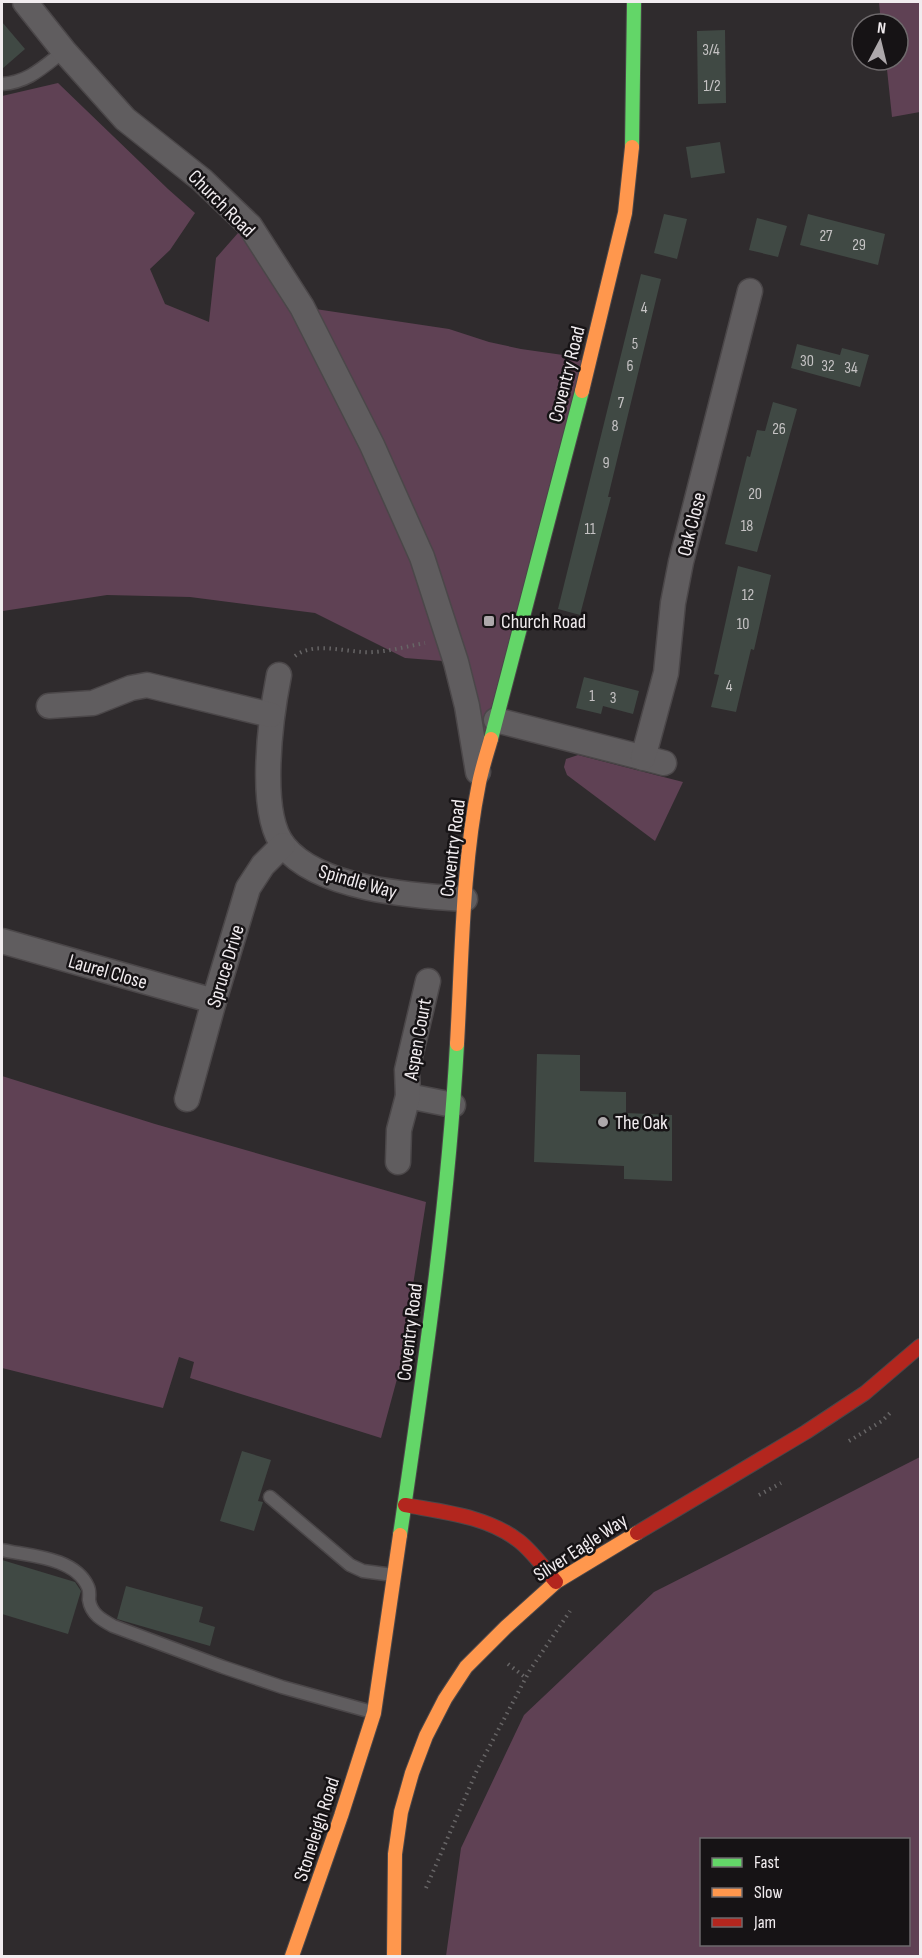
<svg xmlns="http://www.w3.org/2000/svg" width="922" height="1958" font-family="'Sofia Sans Condensed',sans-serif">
<rect width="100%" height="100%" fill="#2f2b2d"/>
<!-- green -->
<g fill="#5f4154" fill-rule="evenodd">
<polygon points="879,2 920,2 920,112 892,117 886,60 898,60 898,24 881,24"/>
<polygon points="58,83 168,189 195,213 170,250 150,269 165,304 209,322 216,258 238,233 250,226 302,307 449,329 489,342 521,349 563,355 590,363 479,783 456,662 405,658 315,613 190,597 107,595 3,611 2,614 2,96"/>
<polygon points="578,755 683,782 655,841 567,775 564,767 566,759"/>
<polygon points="2,1076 155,1124 426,1202 400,1368 381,1438 190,1378 194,1362 179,1357 163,1408 2,1368"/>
<path d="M920,1457V1956H446L461,1848L524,1715L654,1592ZM702,1840H908V1944H702Z"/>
</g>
<!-- building -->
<g fill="#404944">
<polygon points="2,22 25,49 2,69"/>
<polygon points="725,30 726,103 698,104 697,31"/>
<polygon points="720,142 725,173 691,178 686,147"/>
<polygon points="664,214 687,219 677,259 654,253"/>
<polygon points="808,214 885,234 878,265 800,245"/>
<polygon points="757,218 787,226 778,257 749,250"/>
<polygon points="641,274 661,279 608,497 611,497 580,615 558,609"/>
<polygon points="797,344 840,355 842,348 869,355 860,387 791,368"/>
<polygon points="773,402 797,409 757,552 725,544 747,456 750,457 757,430 765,431"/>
<polygon points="738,566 771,575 754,650 751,649 736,712 711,707 719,675 714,674"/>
<polygon points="584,677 639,691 633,714 603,706 601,714 576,708"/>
<polygon points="537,1054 580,1055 580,1091 626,1092 626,1113 672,1115 672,1181 624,1179 624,1166 534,1162"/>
<polygon points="242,1451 271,1460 258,1501 263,1502 254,1531 220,1521"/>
<polygon points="2,1560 75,1582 81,1591 68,1634 2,1614"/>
<polygon points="126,1586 203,1607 199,1622 215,1627 210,1646 117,1619"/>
</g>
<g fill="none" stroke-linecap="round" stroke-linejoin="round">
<defs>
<g id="lane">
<path d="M2,84C29,82 43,67 64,51"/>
<polyline points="270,1497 350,1565 363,1571 393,1575"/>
<path d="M2,1550C29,1556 75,1557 88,1587C90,1591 89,1596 89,1600C91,1614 102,1620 113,1626L223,1667L282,1687L372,1712"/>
</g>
<g id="street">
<polyline points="25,2 64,51 125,119 202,180 250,226 302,307 372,445 422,557 456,662 467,706 478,772"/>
<path d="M279,675C271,715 257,813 284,846C318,889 413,896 465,899"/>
<polyline points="49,706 93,703 131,688 147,685 271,715"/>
<polyline points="496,720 664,763"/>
<polyline points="643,758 666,673 673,603 681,562 750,291"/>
<polyline points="2,941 214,1001"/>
<polyline points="408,1096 453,1105"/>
<polyline points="187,1099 214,1001 248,888 263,865 283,845"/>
<polyline points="398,1162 399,1130 408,1096 407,1070 428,981"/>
</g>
<g id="fast">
<polyline points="632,147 634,2"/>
<polyline points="491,739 582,391"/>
<path d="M400,1535C424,1372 448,1208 457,1044"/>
</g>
<g id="slow">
<polyline points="582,391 625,213 632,147"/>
<path d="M457,1044C462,957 462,868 479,783C482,768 487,753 491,739"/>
<polyline points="292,1956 341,1816 374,1713 400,1535"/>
<polyline points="394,1956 395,1854 401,1812 412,1773 426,1736 445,1699 466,1667 506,1627 556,1582 637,1533"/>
</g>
<g id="jam">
<path d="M405,1505C443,1512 487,1516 519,1541C533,1552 544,1568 556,1582"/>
<polyline points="637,1533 806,1432 865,1393 920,1346"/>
</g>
</defs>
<!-- lane casing -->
<use href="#lane" stroke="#4b4749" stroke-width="15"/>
<!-- street casing -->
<use href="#street" stroke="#4b4749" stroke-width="27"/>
<!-- fast casing -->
<use href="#fast" stroke="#4b4749" stroke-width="16"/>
<!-- slow casing -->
<use href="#slow" stroke="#4b4749" stroke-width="16"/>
<!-- jam casing -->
<use href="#jam" stroke="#4b4749" stroke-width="16"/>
<!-- path -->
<g stroke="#676566" stroke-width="4" stroke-dasharray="1.5 4.5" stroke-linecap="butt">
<path d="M295,656C316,640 349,654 374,652C391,651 408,646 425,643"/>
<polyline points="849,1441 882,1421 890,1413"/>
<polyline points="759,1495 781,1483"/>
<polyline points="508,1664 526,1678"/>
<polyline points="426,1888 477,1770 530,1670 570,1611"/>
</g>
<!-- lane -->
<use href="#lane" stroke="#605d5f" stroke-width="12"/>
<!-- street -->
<use href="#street" stroke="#605d5f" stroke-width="24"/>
<!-- fast -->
<use href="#fast" stroke="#63d668" stroke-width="14"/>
<!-- slow -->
<use href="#slow" stroke="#ff974d" stroke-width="14"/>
<!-- jam -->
<use href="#jam" stroke="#b3261e" stroke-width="14"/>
</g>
<!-- markers -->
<g fill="#ada8ab" stroke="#161315" stroke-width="2">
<rect x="483" y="615" width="12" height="12" rx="3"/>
<circle cx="603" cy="1122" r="6"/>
</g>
<g text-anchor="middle" stroke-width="5" stroke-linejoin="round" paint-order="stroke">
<!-- number labels -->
<g font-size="16" fill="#c5c3c4">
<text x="711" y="55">3/4</text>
<text x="712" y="91">1/2</text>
<text x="826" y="241">27</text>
<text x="859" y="250">29</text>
<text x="644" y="313">4</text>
<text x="635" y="349">5</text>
<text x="807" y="366">30</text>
<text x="630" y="371">6</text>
<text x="828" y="371">32</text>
<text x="851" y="373">34</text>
<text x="621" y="408">7</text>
<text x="615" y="431">8</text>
<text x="779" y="434">26</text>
<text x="606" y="468">9</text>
<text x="755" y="499">20</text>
<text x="747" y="531">18</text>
<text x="590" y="534">11</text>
<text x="748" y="600">12</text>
<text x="743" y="629">10</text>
<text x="729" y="691">4</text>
<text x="592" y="701">1</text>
<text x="613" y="703">3</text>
</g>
<!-- street labels -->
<g font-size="20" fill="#f1ecef" stroke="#161315">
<text transform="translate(222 203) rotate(45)" y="7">Church Road</text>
<text transform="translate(566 374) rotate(-76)" y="7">Coventry Road</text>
<text transform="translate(691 524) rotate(-76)" y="7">Oak Close</text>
<text transform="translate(452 848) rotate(-83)" y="7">Coventry Road</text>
<text transform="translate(358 881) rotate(16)" y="7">Spindle Way</text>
<text transform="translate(225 966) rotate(-73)" y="7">Spruce Drive</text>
<text transform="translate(108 971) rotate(16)" y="7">Laurel Close</text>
<text transform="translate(417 1039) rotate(-80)" y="7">Aspen Court</text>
<text transform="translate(409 1332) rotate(-83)" y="7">Coventry Road</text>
<text transform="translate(580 1547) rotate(-33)" y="7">Silver Eagle Way</text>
<text transform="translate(316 1829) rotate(-72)" y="7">Stoneleigh Road</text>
</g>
<!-- poi labels -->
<g font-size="20" fill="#f1ecef" stroke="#161315" text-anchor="start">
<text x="501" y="628">Church Road</text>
<text x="615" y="1129">The Oak</text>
</g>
</g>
<!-- border -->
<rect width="922" height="1958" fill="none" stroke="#f1ecef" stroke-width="6"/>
<!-- legend -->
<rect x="700" y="1838" width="210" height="108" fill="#161315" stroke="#6e6a6c" stroke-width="1.5"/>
<rect x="712" y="1858" width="30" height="9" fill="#63d668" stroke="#6e6a6c" stroke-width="1.5"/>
<text x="754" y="1868" font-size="18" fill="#f1ecef">Fast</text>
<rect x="712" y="1888" width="30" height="9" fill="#ff974d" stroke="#6e6a6c" stroke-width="1.5"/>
<text x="754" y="1898" font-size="18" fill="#f1ecef">Slow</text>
<rect x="712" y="1918" width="30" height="9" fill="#b3261e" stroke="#6e6a6c" stroke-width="1.5"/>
<text x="754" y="1928" font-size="18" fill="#f1ecef">Jam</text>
<!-- north arrow -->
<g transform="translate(880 42) rotate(7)"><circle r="28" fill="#161315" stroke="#6e6a6c" stroke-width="1.5"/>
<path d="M0-4.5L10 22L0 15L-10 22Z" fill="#ada8ab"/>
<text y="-9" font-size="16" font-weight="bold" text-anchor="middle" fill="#f1ecef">N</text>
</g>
</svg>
